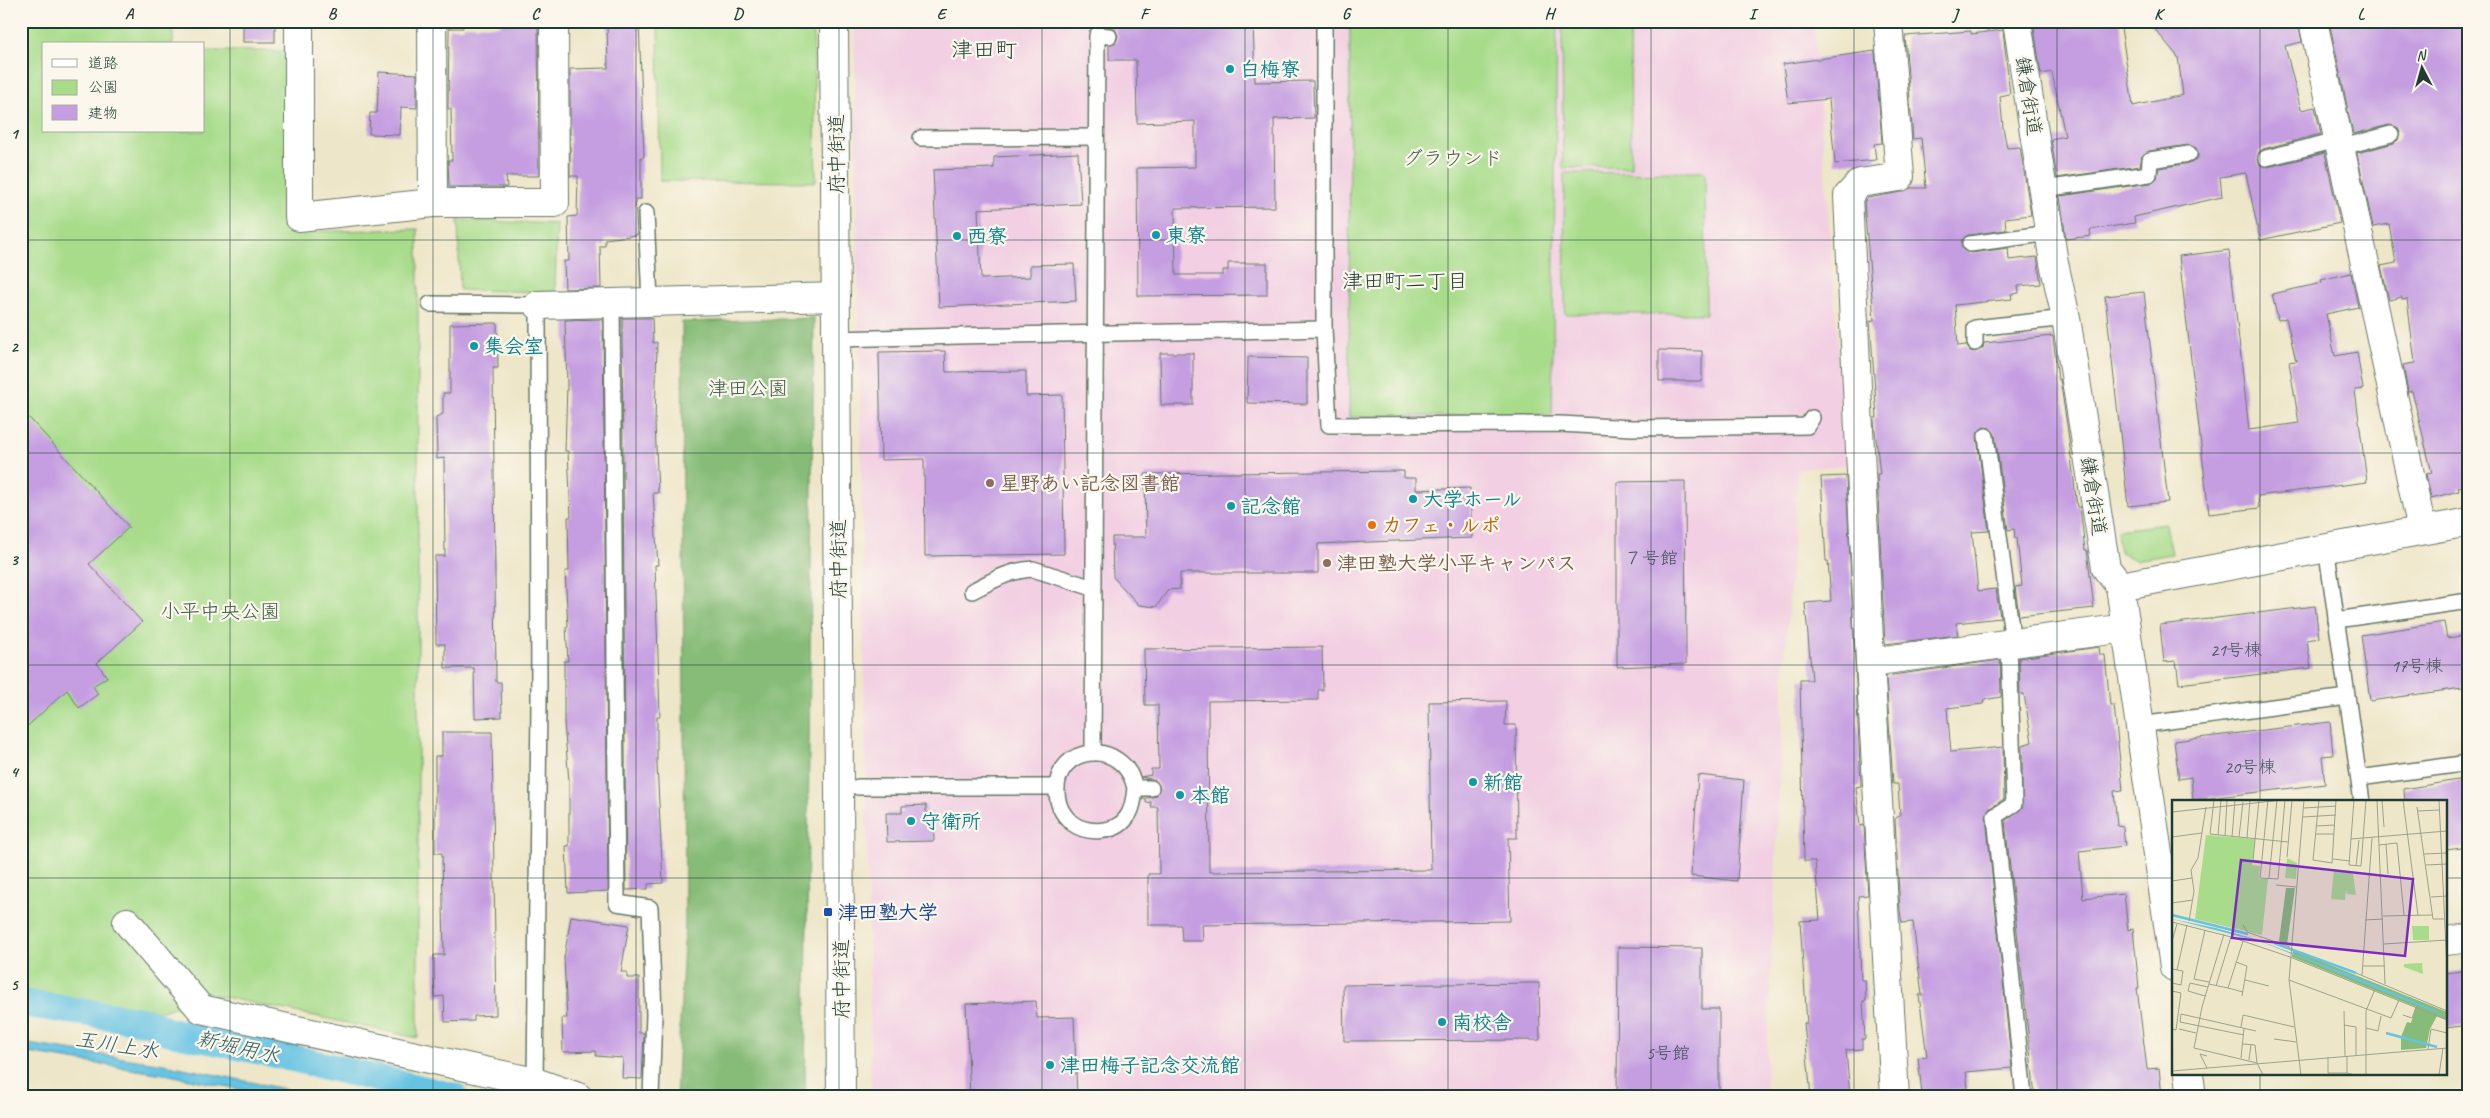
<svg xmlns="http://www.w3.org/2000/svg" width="2490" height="1118" font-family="Caveat,'Klee One',sans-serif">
<rect width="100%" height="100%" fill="#fbf7ec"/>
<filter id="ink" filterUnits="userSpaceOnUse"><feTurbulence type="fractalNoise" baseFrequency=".02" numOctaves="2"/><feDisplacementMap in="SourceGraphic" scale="10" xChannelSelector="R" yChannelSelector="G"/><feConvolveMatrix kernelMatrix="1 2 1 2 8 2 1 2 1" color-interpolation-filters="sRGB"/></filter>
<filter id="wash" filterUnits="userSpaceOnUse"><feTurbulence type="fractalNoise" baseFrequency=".0096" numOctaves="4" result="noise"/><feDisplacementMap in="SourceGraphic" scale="20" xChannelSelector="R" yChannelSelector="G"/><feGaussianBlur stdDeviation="1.12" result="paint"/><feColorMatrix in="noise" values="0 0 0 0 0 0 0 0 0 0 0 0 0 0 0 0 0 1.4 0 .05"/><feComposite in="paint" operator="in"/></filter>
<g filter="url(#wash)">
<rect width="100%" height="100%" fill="#eee6c8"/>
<!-- built -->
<polygon fill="#f2cfe2" points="854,21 1781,21 1782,25 1814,25 1847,465 1798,469 1785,658 1765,1097 871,1097"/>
<!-- green -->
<g fill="#a8dc8b" stroke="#648c60">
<polygon points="21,21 173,21 173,44 44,44 44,131 204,131 204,51 290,51 293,232 418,229 418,1038 215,995 162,1011 21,991"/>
<polygon points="658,21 813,21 816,182 660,181"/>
<polygon points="1350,21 1557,21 1552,415 1349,417"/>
<polygon points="1562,22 1630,22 1631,167 1563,168"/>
<polygon points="1705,172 1706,314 1565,314 1564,173"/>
<polygon points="458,220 557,224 555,292 460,290"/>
<polygon points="2166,524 2172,554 2135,560 2119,551 2117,530"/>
</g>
<!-- forest -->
<polygon fill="#86bc77" stroke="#527c56" points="814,318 805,1097 676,1097 685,924 682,322"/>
<!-- water -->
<polygon fill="#65c3e3" stroke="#42808c" points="21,1043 164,1064 323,1097 278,1097 169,1075 21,1052"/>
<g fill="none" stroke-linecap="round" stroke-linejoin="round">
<!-- canal -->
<polyline stroke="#65c3e3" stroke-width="28" points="21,1003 149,1022 167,1031 267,1052 455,1097"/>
</g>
<g id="blocks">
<!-- building -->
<g fill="#c59ee1">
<rect x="243" y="21" width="32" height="21"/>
<polygon points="538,21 539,176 506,176 507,187 449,187 448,160 452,160 451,109 448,109 449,28 463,28 463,25 500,26 500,22"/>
<polygon points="607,21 639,21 644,157 641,157 641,199 635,199 637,235 605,239 605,246 600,246 601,288 565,289 564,261 569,261 568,217 577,216 578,176 570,176 570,69 608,68"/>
<polygon points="1109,21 1253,21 1255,82 1313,81 1314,118 1274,119 1275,207 1175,208 1176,275 1223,275 1223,270 1228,270 1228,263 1267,263 1267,295 1138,296 1137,168 1195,167 1195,121 1137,123 1136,60 1109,60 1109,45 1116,42 1118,36 1115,29 1109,27"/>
<polygon points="2033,21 2120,21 2133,106 2183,95 2178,57 2148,21 2298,21 2302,42 2285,46 2301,110 2315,107 2321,134 2263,149 2259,152 2257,160 2260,165 2268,167 2325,153 2340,223 2260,240 2246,173 2220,177 2222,197 2134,217 2135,223 2090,230 2091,236 2066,239 2060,196 2151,183 2157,178 2159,168 2191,163 2198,158 2198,153 2196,148 2188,145 2149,151 2142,156 2140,166 2057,178 2051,139 2065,136 2052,72 2041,74"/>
<polygon points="2329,21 2469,21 2469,208 2460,210 2469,250 2469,486 2458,488 2459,491 2431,498 2426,474 2432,473 2412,391 2408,392 2403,365 2415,363 2407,299 2402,300 2402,297 2389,300 2381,266 2396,263 2389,224 2373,227 2357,153 2394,143 2398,140 2400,132 2397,127 2389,125 2353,134"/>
<polygon points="2003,30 2010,94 2000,96 2003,127 2007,148 2020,147 2031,215 2005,218 2006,230 1968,235 1962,240 1961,246 1963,250 1971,253 2008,248 2009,260 2037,257 2041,284 2018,286 2019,293 2011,294 2012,299 1955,305 1958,346 1966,345 1970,351 1975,352 1983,348 1984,343 2053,336 2058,380 2060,379 2068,432 2077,507 2080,507 2085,550 2087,550 2094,608 2019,616 2015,587 2022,586 2017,538 2015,538 2014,529 2008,530 1995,434 1990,428 1984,427 1978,432 1977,437 1989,531 1972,532 1978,591 1996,589 2000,618 1956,623 1958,635 1885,644 1877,474 1880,474 1874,421 1874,418 1877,418 1870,321 1874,320 1864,202 1868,198 1902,192 1910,188 1926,188 1921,138 1913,139 1905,36 1971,31 1971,34"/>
<polygon points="1875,51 1882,143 1874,144 1876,160 1835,164 1829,99 1788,103 1783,64"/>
<polygon points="379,72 417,74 417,108 401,107 400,135 369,134 370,113 377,113"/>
<polygon points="1078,153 1081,204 978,209 981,279 1030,277 1030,265 1074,264 1076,301 939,307 933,170 994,168 994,157"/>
<polygon points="2229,250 2249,430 2299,423 2289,362 2296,361 2286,318 2278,320 2272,294 2322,283 2321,280 2351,273 2358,307 2326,314 2335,356 2357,352 2363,389 2355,390 2367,482 2258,496 2259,508 2209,514 2179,256"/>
<polygon points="2144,292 2168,502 2128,506 2105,296"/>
<polygon points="622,318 652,318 653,343 657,342 655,423 658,493 653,493 658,565 655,565 660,716 657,716 657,764 663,883 648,884 648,889 626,890"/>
<polygon points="603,319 608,891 568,893 566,846 569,846 569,781 564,722 564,661 568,661 566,627 568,627 565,571 569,571 568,517 571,517 568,451 565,451 567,385 565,320"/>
<polygon points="497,323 498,368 493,368 496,682 501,682 502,717 475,718 474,668 445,668 445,644 436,644 435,556 445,556 444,458 437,459 436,417 443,414 443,393 450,393 450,324"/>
<polygon points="1659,350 1702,351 1702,381 1659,381"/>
<polygon points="945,351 946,372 1026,371 1026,396 1062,395 1064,554 925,556 924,459 881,460 879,352"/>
<polygon points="1160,353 1193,353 1193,405 1161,405"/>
<polygon points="1248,357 1307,358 1307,404 1247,403"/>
<polygon points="21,409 129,527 89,564 142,622 97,663 107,677 93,686 98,694 79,708 67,690 21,732"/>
<polygon points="1404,471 1404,478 1416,478 1416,490 1470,488 1472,538 1318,544 1318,573 1180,573 1180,589 1168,590 1156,607 1139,605 1113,577 1112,537 1146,537 1145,474"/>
<polygon points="1846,476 1861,786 1856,787 1860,826 1864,825 1868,895 1858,896 1861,980 1865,980 1866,1001 1863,1001 1865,1039 1862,1039 1862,1049 1846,1050 1850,1097 1811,1097 1804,1023 1807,1023 1800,921 1820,920 1815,861 1804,861 1800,680 1812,680 1805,603 1831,601 1828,561 1826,561 1821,477"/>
<polygon points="1685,481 1686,664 1617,667 1617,482"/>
<polygon points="2315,606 2319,638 2307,640 2311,668 2179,684 2176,661 2164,662 2160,625"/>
<polygon points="2444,622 2447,638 2469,635 2469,687 2370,701 2361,635"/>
<polygon points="1322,647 1323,690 1318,690 1318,700 1208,701 1209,872 1431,870 1429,702 1506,701 1505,725 1516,725 1517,838 1508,838 1510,921 1202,925 1203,941 1182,941 1181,925 1148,925 1148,874 1159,874 1158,807 1151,807 1151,802 1146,803 1146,799 1143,799 1156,796 1160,788 1155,780 1141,777 1151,775 1151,769 1159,769 1158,705 1145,705 1144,649"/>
<polygon points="2099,647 2100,655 2105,655 2110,705 2114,705 2123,790 2114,791 2117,826 2123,827 2125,846 2079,851 2083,898 2124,894 2128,930 2133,929 2139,988 2137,988 2147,1069 2159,1068 2162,1097 2035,1097 2005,821 2022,808 2022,745 2032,742 2024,694 2020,695 2019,658"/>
<polygon points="2000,660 2001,697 1984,700 1983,704 1947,708 1951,752 2003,747 2004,799 1990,808 1986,817 2012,1068 1966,1072 1968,1088 1922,1094 1918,1058 1927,1057 1919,995 1922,995 1913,922 1902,923 1900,911 1895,819 1900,815 1898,784 1893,784 1886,676"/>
<polygon points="2330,722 2333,755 2322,756 2325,784 2193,800 2191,777 2179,779 2174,741"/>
<polygon points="442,732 492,732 496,1015 474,1016 474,1021 445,1022 444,996 435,997 434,955 444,955 442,853 435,853 435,756 442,756"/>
<polygon points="1698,775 1744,780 1737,881 1691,876"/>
<polygon points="2469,778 2469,847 2446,850 2446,802 2405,802 2404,789"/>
<polygon points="926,805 926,813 933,813 934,841 887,842 886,813 902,813 902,806"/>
<polygon points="571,916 629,925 621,972 627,972 627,978 639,978 639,1033 644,1033 642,1079 622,1078 623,1058 596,1056 596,1051 563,1052 562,1018 567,1018 564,958"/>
<polygon points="1618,947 1702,948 1702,1009 1719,1009 1719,1097 1617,1097"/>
<polygon points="2469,970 2469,1025 2446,1028 2446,973"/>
<polygon points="1539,983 1540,1040 1344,1041 1343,985"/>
<polygon points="1036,1001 1037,1018 1074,1017 1077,1097 970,1097 966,1004"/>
</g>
</g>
</g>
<g filter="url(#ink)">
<use href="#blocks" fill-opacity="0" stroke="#677868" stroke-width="1"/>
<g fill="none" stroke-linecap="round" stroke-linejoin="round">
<defs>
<g id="lane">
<polyline points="1324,21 1324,329 1329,425 1560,424 1632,428 1807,426 1812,418"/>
<polyline points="921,138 1096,137"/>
<polyline points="2339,148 2391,134"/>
<polyline points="2266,158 2337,140"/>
<polyline points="2044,189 2149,174 2150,160 2189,154"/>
<polyline points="646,213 650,302"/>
<polyline points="1970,244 2050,233"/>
<polyline points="612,303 617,903 650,908 654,1015 651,1097"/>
<polyline points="430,304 538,305 539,703 535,1082"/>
<path d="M837,339C999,334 1162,333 1324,329"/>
<polyline points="1975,343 1975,328 2066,318"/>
<polyline points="1986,436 2013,643"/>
<polyline points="2326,546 2362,802"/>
<path d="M972,591C992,581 1010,570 1033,569L1093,588"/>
<polyline points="2336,620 2469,601"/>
<polyline points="2009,643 2014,804 1995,816 2024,1097"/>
<polyline points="2140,725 2347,697"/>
<polyline points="1093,753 1097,35 1109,36"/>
<polyline points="2359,778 2469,763"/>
<polyline points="858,787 1056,787"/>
<path d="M1135,788C1134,798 1133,809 1127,817C1116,834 1086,834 1072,823C1062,814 1058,806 1057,793C1054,744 1124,737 1135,788H1151"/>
</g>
<g id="street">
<polyline points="299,21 299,217 433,203 555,203 554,21"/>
<polyline points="432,21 433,203"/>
<polyline points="1888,21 1900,177 1860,183 1848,196 1870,662 1895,1097"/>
<polyline points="2017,21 2054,263 2066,318 2106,568 2120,586"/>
<polyline points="2313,21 2422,530"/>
<polyline points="538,305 836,297"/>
<polyline points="1870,662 2126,628"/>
<polyline points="127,922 201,1009 535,1082 578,1097"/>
</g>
<g id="secondary">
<polyline points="2446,941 2469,938"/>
<polyline points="2174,967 2120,586 2469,522"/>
<polyline points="2189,1074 2192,1097"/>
</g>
<polyline id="primary" points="834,21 841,1097"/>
</defs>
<!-- lane casing -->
<use href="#lane" stroke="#677868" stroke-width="18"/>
<!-- street casing -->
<use href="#street" stroke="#677868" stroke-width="30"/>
<!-- secondary casing -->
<use href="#secondary" stroke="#677868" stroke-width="30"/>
<!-- primary casing -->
<use href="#primary" stroke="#677868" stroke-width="30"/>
<!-- lane -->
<use href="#lane" stroke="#fff" stroke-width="15"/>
<!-- street -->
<use href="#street" stroke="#fff" stroke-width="28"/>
<!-- secondary -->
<use href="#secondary" stroke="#fff" stroke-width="28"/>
<!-- primary -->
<use href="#primary" stroke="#fff" stroke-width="28"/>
</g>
</g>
<!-- grid -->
<path fill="none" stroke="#1f3d34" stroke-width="1" stroke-opacity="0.55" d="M230,21V1097M433,21V1097M636,21V1097M839,21V1097M1042,21V1097M1245,21V1097M1448,21V1097M1651,21V1097M1854,21V1097M2057,21V1097M2260,21V802M21,240H2469M21,453H2469M21,665H2469M21,878H2174M2446,878H2469M2260,1074V1097"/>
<!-- markers -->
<g fill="#0f9aa8" stroke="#fbf7ec" stroke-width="2">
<circle cx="1230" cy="69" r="5"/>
<circle cx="1156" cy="235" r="5"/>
<circle cx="957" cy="236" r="5"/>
<circle cx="474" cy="346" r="5"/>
<circle cx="1413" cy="499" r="5"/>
<circle cx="1231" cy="506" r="5"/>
<circle cx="1473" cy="782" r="5"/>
<circle cx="1180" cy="795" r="5"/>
<circle cx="911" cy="821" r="5"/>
<circle cx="1442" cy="1022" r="5"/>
<circle cx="1050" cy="1065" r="5"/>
</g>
<g fill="#8d6e63" stroke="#fbf7ec" stroke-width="2">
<circle cx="990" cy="483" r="5"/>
<circle cx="1327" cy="563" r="5"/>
</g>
<circle fill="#e8710a" stroke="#fbf7ec" stroke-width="2" cx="1372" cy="525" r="5"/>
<rect fill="#1a4fb4" stroke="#fbf7ec" stroke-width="2" x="823" y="907" width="10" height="10" rx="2.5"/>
<g text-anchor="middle" stroke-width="4.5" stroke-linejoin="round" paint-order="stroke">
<!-- number labels -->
<g font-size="18" fill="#48555f">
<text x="1651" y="564">７号館</text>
<text x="2236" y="656">21号棟</text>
<text x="2417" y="672">17号棟</text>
<text x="2250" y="773">20号棟</text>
<text x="1668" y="1059">5号館</text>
</g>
<!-- culture labels -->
<g font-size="20" font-weight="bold" fill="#0d838f" stroke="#fbf7ec" text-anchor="start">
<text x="1240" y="76">白梅寮</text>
<text x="1166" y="242">東寮</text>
<text x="967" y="243">西寮</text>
<text x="484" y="353">集会室</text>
<text x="1423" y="506">大学ホール</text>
<text x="1241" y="513">記念館</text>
<text x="1483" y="789">新館</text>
<text x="1190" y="802">本館</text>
<text x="921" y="828">守衛所</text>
<text x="1452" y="1029">南校舎</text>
<text x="1060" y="1072">津田梅子記念交流館</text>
</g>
<!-- street labels -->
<g font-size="20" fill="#1f3d34" stroke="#fbf7ec">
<text transform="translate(2029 96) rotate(81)" y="7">鎌倉街道</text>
<text transform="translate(836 154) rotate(-90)" y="7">府中街道</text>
<text transform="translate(2094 496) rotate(81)" y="7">鎌倉街道</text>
<text transform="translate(838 559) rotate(-90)" y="7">府中街道</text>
<text transform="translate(841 979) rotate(-90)" y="7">府中街道</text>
</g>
<!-- park labels -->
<g font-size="20" fill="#3a5d45" stroke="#fbf7ec">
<text x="1453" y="165">グラウンド</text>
<text x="748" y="395">津田公園</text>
<text x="220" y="618">小平中央公園</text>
</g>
<!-- education labels -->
<g font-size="20" font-weight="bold" fill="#785e54" stroke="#fbf7ec" text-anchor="start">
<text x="1000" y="490">星野あい記念図書館</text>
<text x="1337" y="570">津田塾大学小平キャンパス</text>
</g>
<!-- food labels -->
<g font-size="20" font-weight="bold" fill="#c56008" stroke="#fbf7ec" text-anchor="start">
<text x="1382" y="532">カフェ・ルポ</text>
</g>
<!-- transit labels -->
<g font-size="20" font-weight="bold" fill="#164399" stroke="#fbf7ec" text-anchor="start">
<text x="838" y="919">津田塾大学</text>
</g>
<!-- neighbourhood labels -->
<g font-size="21" fill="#1f3d34" stroke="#fbf7ec">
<text x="1405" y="288">津田町二丁目</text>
</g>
<!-- water labels -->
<g font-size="21" font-style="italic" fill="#305e60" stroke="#fbf7ec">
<text transform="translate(117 1045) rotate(9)" y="7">玉川上水</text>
<text transform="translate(238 1047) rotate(13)" y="7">新堀用水</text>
</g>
<!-- quarter labels -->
<g font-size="22" fill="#1f3d34" stroke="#fbf7ec">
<text x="984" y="57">津田町</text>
</g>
</g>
<!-- overview -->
<g transform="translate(2172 800)">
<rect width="275" height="275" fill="#eee6c8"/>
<path d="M34,35L83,39L80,65L88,66L87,79H96L90,135L23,119ZM115,58L125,63L124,79L113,78ZM162,69L181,74L184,95L175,94L174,90L173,100L159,99ZM240,126H257V140H241ZM250,163L251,174L232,167V164Z" fill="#a8dc8b"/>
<path d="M114,88H123L115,144L107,141ZM121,150L275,212V220L265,216L258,229L254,248L229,250V237L235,222L239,223L244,207L120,157Z" fill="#86bc77"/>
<path d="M0,119L44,128L83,139L184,177L258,208L275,217L90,142Z" fill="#65c3e3"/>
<path fill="none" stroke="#65c3e3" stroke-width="2.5" d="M0,115L76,134M102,143L184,173M214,233L265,247"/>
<path fill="none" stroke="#9ba28d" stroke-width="1" d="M42,0L38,34L116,42M87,0L81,60L89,61M96,0L88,78L106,79L113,0M147,0L141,60L160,63L164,0M182,0L177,65L189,66L194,0M205,0L213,184M210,0L212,27M231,0L246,115M267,0L275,169M245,7L261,119H272M132,8L164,6M246,11L267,10M0,12L110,0M131,17L164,15M144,26L163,25M144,34H162M46,35L49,0M53,36L55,0M0,37L30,33M60,37L63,0M67,37L71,2M75,38L78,0M179,39L275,31M214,44L216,74M207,45L225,43L232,115M252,54L275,53M115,57L120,0M161,59L178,61M254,65L275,64M184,66L187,40M97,78L105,0M0,81L20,78M104,85L124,87M259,97L275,96M0,103L21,100M211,116L261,115M193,120L211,119M17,121L22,91L19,70L26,58L34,7M0,122L59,137L118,157L275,220M71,125L75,132L118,147M33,130L22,179L37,182M52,134L30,207L22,248L85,263M0,141L5,124M212,144L275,140M64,162L75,166L70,196M191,166H213M0,169L11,171L9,185L0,183M5,170L15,125M184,173L275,211M190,175L200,38M73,180L97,186M117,180L219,218L227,200M37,184L56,188L71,141M44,186L59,137M56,188L71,192M0,191L9,193L4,230L0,229M33,196L16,191L18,183L36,187M172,211L173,256M231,215L240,218L244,207M172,225L184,227V255M69,227L71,215L122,227M194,228L206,231L209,216M7,229L24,233M72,235L8,222L9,214L84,231M102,239L124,242M71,244L83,245L85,263L91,275M256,249L259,229L275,233M35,256L28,254L35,268M175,256V273L183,275M156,257V273H175M69,258L72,228M77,260L79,245M0,271L275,248M129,275L117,180L132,0M194,275V211L203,189M267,275L271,248"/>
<path fill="#7b2cbf" fill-opacity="0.15" stroke="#7b2cbf" stroke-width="2.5" d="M69,60L241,79L233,156L60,138Z"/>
<rect width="275" height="275" fill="none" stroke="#1f3d34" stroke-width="2.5"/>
</g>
<!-- margin -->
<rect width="2490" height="1118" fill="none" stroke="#fbf7ec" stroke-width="55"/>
<!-- legend -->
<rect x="42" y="42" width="162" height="90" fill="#fbf7ec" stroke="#a3ada2"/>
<rect x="52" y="59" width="25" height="8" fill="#ffffff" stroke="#a3ada2"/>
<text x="88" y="68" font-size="15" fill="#1f3d34">道路</text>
<rect x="52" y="80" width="25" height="15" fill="#a8dc8b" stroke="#a3ada2"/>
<text x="88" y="92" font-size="15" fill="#1f3d34">公園</text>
<rect x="52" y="105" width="25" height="15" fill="#c59ee1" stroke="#a3ada2"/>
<text x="88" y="118" font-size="15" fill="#1f3d34">建物</text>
<!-- north arrow -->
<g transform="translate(2422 68) rotate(354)" stroke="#fbf7ec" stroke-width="4" paint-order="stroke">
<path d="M0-4L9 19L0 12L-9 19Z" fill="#1f3d34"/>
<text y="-8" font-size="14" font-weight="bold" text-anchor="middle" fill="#1f3d34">N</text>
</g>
<rect x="28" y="28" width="2434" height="1062" fill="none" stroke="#1f3d34" stroke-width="2"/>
<g font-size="16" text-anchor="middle" font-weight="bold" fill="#1f3d34">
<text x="129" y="19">A</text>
<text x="332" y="19">B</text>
<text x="535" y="19">C</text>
<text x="738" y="19">D</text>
<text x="941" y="19">E</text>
<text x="1144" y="19">F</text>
<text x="1346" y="19">G</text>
<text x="1549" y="19">H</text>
<text x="1752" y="19">I</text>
<text x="1955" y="19">J</text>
<text x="2158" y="19">K</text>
<text x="2361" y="19">L</text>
<text x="14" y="139">1</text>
<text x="14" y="352">2</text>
<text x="14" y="565">3</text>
<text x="14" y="777">4</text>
<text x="14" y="990">5</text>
</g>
</svg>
